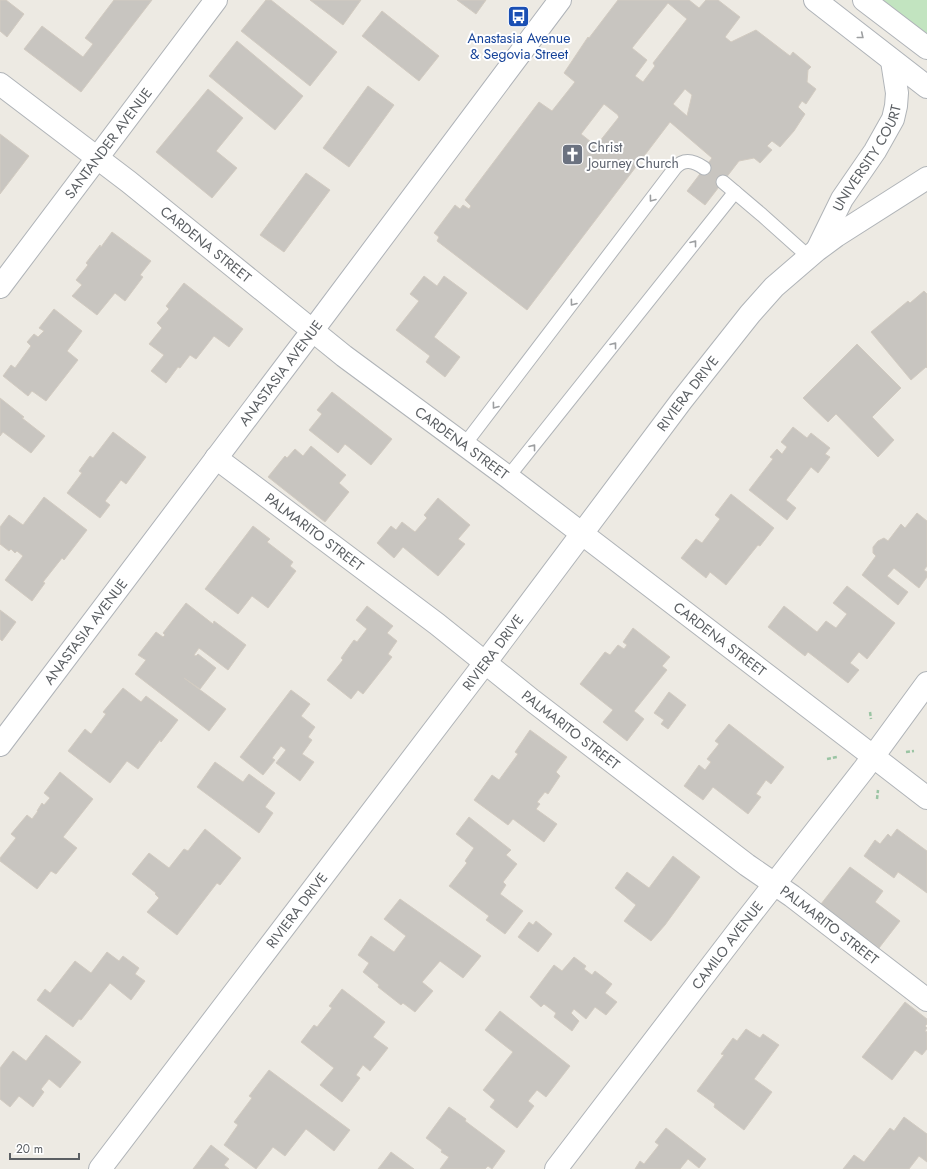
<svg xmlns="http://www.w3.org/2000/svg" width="927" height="1169" font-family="Jost,sans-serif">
<rect width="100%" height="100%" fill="#edeae3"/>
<!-- green -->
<polygon fill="#c2e4c0" points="883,0 927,0 927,34"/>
<!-- building -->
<g fill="#c8c5c0" stroke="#d2cbc1" fill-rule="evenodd">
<polygon points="0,0 6,0 24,14 7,37 0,31"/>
<polygon points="114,0 152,0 81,92 24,49 42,26 83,57 93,44 85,38"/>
<polygon points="266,0 271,0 337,52 310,86 241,31"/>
<polygon points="310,0 361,0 343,25"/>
<polygon points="457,0 486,0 476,14"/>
<path d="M618,0H689L699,8L706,0H718L740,17L725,37L731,42L756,30L790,56L793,52L811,67L808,70L807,82L816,89L806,104L802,101L798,107L805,114L794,131L780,147L772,141L767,146L772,150L760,163L754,158L739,161L705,205L687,191L712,158L670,122L527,310L437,241L439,237L434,233L455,205L460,209L463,205L469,209L471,206L465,200L539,102L552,111L575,82L564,73L588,37L589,38ZM668,3L687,19L653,63L655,66L643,82L635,76L647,60L632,48ZM685,89L692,95L687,116L673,104ZM604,104L618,115V116L619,117L596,146L581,134Z"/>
<polygon points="382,11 439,56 419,81 362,36"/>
<polygon points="237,41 303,96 275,130 209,76"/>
<polygon points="368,86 394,105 349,167 323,148"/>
<polygon points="208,89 243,118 216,151 237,168 212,198 156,152"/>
<polygon points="0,134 29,156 0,194"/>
<polygon points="306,173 330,190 284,252 260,235"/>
<polygon points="112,232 151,261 140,275 143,277 125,301 115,293 97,315 72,296 82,285 76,280 88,265 86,263 100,245 101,247"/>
<polygon points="424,276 437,286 444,276 467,293 434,337 460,357 445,377 426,362 430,356 396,330 419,301 410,294"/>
<polygon points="184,283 243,329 229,347 214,336 196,359 190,355 180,368 178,367 166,383 151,371 164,355 149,344 162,328 157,323 169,309 166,306"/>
<polygon points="924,291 927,294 927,368 926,367 911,380 871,332 908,301 910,303"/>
<polygon points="54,309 82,331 67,351 78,360 46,401 32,391 28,396 3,376 11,365 15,368 31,346 27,342 34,334 38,337 44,331 39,328"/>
<polygon points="857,344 901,388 872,417 894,440 878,457 836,414 828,422 803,398"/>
<polygon points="332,392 392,439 371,465 345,444 338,453 309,430 322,414 317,410"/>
<polygon points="0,398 24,417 22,418 45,436 31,453 3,432 0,436"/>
<polygon points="793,427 807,438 811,433 830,448 825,454 830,457 818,473 811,467 786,500 796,508 787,520 749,490 773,459 770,457 777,449 782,454 787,447 781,442"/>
<polygon points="113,432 146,457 126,484 121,480 105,501 110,505 100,518 67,493 82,473 79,471 90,456 93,458"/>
<polygon points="311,446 346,475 339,483 349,492 325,522 268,477 285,456 287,458 295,449 303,456"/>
<polygon points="731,494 774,528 760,546 758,545 726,585 710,572 706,578 681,558 696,539 702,543 720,519 715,515"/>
<polygon points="44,497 87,530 64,560 62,558 43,582 45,583 32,601 5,580 23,556 17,551 15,553 11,549 9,551 0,544 0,527 9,515 23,525"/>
<polygon points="438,498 470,525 458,539 465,544 438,576 403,547 394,558 377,543 391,526 396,530 402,522 415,532 427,518 424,515"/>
<polygon points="917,513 927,521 927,566 924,570 927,572 927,577 919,588 894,568 887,576 908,592 898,605 862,575 876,556 873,553 873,547 878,541 884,538 888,541 901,524 905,528"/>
<polygon points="253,526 270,539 267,542 293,562 290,566 296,571 268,608 252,596 238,614 205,589"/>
<polygon points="847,586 895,623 867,659 859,652 850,663 859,670 848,683 808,652 805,656 768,627 784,606 817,632 826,621 836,628 847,614 833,603"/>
<polygon points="186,603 213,624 214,621 246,645 228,670 199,648 194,655 196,656 198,654 216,668 200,689 184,678 226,709 209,731 135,674 146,660 138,655 156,632 163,637 165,635 163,633"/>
<polygon points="367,606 393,626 387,633 397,641 388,654 392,657 363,694 358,690 351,699 327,680 343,660 341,658 354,640 357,642 367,629 356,620"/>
<polygon points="0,610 16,622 2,641 0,639"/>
<polygon points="633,628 670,657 662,666 667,670 634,711 644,719 627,741 603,722 613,710 580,684 605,652 610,655 618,645 624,649 627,645 623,642"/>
<polygon points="123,688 141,702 146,696 178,720 161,742 160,740 138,769 127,761 110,783 68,751 85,729 91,734 106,714 103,712"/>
<polygon points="291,690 310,704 301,716 315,727 308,737 312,740 302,754 314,762 300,781 276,763 286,750 281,746 272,758 275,760 263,775 240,757"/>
<polygon points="669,692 686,705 668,729 661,724 664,720 654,713"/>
<polygon points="729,724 784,767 771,784 766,780 756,794 761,797 748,814 713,787 703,800 684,786 699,765 705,770 711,762 707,759 719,744 715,741"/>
<polygon points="530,730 567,757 556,772 560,776 548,794 545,792 537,802 540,804 536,809 557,824 544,842 513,819 508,825 474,800 492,775 499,780 518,754 515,752"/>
<polygon points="215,762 243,782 249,774 275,793 265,807 273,813 259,833 197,787"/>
<polygon points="60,772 93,799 63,837 77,848 56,874 51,871 37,889 0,861 0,858 16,838 11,834 27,815 32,819 38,811 37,811 42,803 44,805 50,798 44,793"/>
<polygon points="469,817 511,850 506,855 517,864 503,882 506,885 500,894 523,911 505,934 486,920 489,916 449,886 467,863 465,861 474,848 456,834"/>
<polygon points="205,829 241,858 220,885 217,883 177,935 147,912 159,898 155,894 156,893 132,874 149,853 169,868 184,849 188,851"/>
<polygon points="897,829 927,851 927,893 898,872 894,878 864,856 875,840 880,844 888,834 891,837"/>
<polygon points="673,856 700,877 665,925 651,941 624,921 636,905 615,888 627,872 649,888"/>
<polygon points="850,867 883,891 875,902 900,921 879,948 821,904"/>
<polygon points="400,899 481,956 463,978 440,961 422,982 433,991 415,1012 403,1003 401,1005 378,987 379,985 363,972 369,963 358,955 371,936 394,952 406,936 384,919"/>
<polygon points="536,921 552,934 538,952 518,937 529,922 533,925"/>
<polygon points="107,952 119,961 123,956 139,968 135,974 145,981 131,1000 110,983 81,1020 79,1019 73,1027 37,1000 45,989 50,993 75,961 91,973"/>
<polygon points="574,957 586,966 584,969 592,975 595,971 612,984 605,993 617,1002 606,1015 595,1007 586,1019 574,1009 571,1013 579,1021 572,1031 554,1017 556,1013 544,1004 541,1007 530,997 554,965 562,971"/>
<polygon points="342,989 385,1022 373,1037 388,1048 370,1071 363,1065 356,1075 360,1078 342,1102 320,1085 334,1068 301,1042 314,1025 317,1027 332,1008 329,1006"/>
<polygon points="905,1002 927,1019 927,1024 925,1026 927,1028 925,1031 927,1032 927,1049 922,1055 915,1050 892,1080 862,1057"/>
<polygon points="500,1011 570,1066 546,1097 537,1090 528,1101 534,1106 517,1128 490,1107 495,1100 483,1090 513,1052 485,1030"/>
<polygon points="746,1029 760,1038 763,1034 779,1045 754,1079 772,1092 744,1130 714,1107 715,1104 697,1091 724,1055 721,1054 733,1038 737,1041"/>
<polygon points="46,1035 81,1062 60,1088 49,1079 41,1089 44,1092 33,1107 19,1096 10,1107 0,1099 0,1068 13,1051 26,1061"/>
<polygon points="269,1070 350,1130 334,1151 306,1129 285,1156 273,1147 256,1169 224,1145 238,1125 234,1122 252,1098 249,1096"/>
<polygon points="449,1107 466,1119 465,1121 505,1151 492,1169 488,1166 485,1169 440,1169 449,1157 441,1152 442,1150 426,1138"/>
<polygon points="904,1117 927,1134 927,1162 919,1156 909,1169 843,1169 854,1155 864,1162 890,1128 894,1131"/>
<polygon points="666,1128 706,1159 699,1168 688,1159 680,1169 635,1169 640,1161 644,1164 659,1145 655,1142"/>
<polygon points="211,1145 229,1159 224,1165 229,1169 193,1169"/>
<polygon points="391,1152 414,1169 378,1169"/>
</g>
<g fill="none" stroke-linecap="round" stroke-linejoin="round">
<defs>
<g id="lane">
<polyline points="723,182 762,215 809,257"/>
<path d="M465,444L675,168C684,158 694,161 704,168"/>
<polyline points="508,477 735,192"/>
</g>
<g id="street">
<path id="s1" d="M0,84L129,182L344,356L508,477L857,744L927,798"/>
<path id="s2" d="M818,248L842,199L875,151L893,119L896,106L897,93L892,61"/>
<path id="s3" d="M0,287L216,0"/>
<path id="s4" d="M216,458L437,624L533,701L747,865L792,896L927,1000"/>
<path id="s5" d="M100,1169L485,663L682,400L750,314L774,287L817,250L836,236L927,178"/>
<path id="s6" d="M556,1169L741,927L864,769L927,683"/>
</g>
<g id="secondary">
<polyline points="815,0 927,87"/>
<polyline points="864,0 927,48"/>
<path id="s7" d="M0,745L313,330L560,0"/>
</g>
</defs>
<!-- lane casing -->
<use href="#lane" stroke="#b0b4b8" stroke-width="15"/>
<!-- street casing -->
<use href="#street" stroke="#b0b4b8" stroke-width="24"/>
<!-- secondary casing -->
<use href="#secondary" stroke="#afb3b8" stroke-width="24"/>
<!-- path -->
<g stroke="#9ac4a3" stroke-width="2.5" stroke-dasharray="4 2" stroke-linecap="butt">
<polyline points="870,712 871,719"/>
<polyline points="906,752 914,751"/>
<polyline points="827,759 837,757"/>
<polyline points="877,799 878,790"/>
</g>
<!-- lane -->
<use href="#lane" stroke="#fff" stroke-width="13"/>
<!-- street -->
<use href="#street" stroke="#fff" stroke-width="22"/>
<!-- secondary -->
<use href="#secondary" stroke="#fff" stroke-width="22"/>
</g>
<!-- one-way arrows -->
<defs><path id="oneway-chevron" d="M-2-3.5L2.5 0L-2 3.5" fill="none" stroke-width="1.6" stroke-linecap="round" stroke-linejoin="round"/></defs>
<g stroke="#9d9fa1">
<use href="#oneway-chevron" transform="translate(861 36) rotate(39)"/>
<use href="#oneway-chevron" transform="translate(652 199) rotate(127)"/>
<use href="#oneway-chevron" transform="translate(694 243) rotate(-52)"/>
<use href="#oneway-chevron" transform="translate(573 303) rotate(127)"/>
<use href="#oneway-chevron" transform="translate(614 345) rotate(-52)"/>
<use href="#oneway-chevron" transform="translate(495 406) rotate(127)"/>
<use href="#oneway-chevron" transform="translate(533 447) rotate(-52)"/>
</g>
<!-- icons -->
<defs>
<symbol id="bus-square" viewBox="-11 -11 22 22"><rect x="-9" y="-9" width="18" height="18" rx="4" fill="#1a4fb4" stroke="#fff"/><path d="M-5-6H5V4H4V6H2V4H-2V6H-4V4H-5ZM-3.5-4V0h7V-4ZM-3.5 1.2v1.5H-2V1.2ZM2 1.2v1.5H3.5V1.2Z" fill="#fff"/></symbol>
<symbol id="church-square" viewBox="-11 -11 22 22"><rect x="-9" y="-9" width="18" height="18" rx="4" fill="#6b7280" stroke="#fff"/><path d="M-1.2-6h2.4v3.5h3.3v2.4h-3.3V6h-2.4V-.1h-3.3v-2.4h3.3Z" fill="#fff"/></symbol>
</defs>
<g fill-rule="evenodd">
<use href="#bus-square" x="506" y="4" width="25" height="25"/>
<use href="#church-square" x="560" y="142" width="25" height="25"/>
</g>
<g text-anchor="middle" stroke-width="4" stroke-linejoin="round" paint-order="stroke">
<!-- transit labels -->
<g font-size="14" fill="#164399" stroke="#fff">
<text x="519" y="43">Anastasia Avenue<tspan x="519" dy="16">&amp; Segovia Street</tspan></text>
</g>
<!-- street labels -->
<g font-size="14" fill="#5b5f63" stroke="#fff">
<text dy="5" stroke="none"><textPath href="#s3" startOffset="180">SANTANDER AVENUE</textPath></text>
<text dy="5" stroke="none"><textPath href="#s2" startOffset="103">UNIVERSITY COURT</textPath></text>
<text dy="5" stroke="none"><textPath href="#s1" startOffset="261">CARDENA STREET</textPath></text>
<text dy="5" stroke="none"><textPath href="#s7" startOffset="466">ANASTASIA AVENUE</textPath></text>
<text dy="5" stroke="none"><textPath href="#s5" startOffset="973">RIVIERA DRIVE</textPath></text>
<text dy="5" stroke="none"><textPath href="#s1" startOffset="585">CARDENA STREET</textPath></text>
<text dy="5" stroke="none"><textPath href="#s4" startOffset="123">PALMARITO STREET</textPath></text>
<text dy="5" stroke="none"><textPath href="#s7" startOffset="142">ANASTASIA AVENUE</textPath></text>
<text dy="5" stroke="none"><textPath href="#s1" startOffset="909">CARDENA STREET</textPath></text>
<text dy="5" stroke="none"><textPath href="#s5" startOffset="649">RIVIERA DRIVE</textPath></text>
<text dy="5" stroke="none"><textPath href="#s4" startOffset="447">PALMARITO STREET</textPath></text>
<text dy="5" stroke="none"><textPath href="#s5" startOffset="325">RIVIERA DRIVE</textPath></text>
<text dy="5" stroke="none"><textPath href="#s4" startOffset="771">PALMARITO STREET</textPath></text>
<text dy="5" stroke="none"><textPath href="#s6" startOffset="282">CAMILO AVENUE</textPath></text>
</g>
<!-- worship labels -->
<g font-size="14" fill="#5b616d" stroke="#fff" text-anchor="start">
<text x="588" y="152">Christ<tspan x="588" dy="16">Journey Church</tspan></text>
</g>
</g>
<!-- scale -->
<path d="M10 1153v6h69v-6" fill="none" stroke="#5b5f63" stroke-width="2"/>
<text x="16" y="1153" font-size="12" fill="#5b5f63" stroke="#ffffff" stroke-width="3" paint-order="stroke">20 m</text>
</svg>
